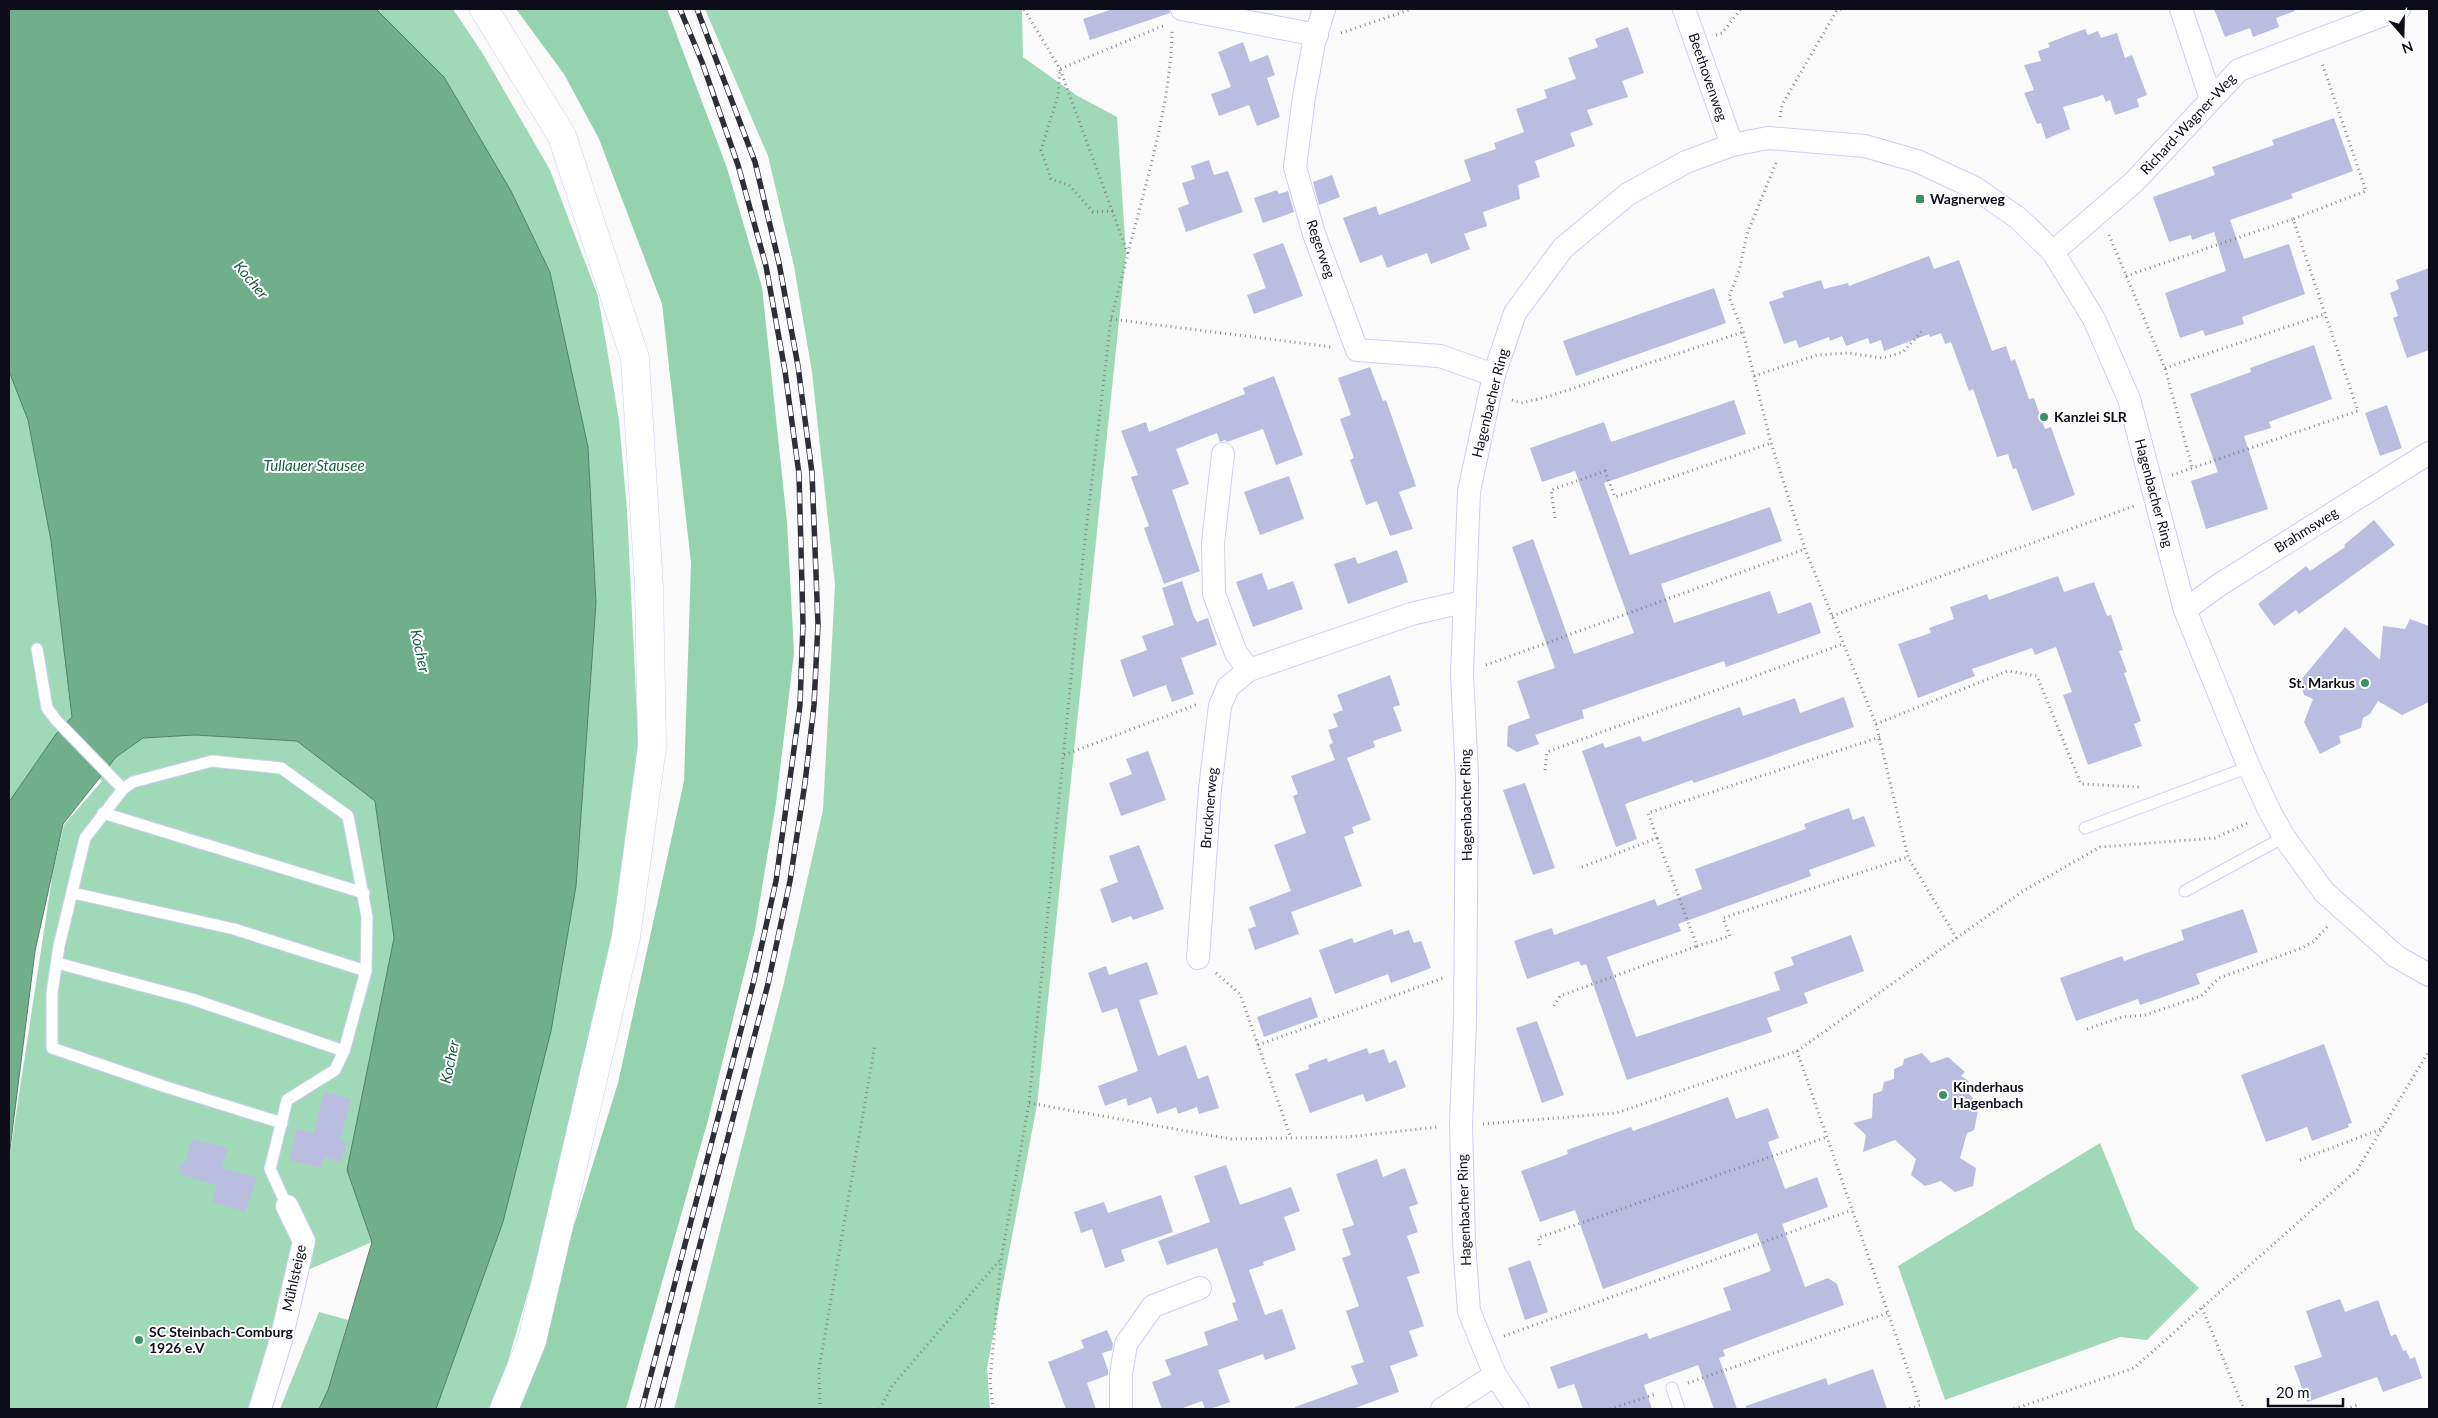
<svg xmlns="http://www.w3.org/2000/svg" width="2438" height="1418" font-family="Lato,sans-serif">
<rect width="100%" height="100%" fill="#fafafa"/>
<!-- green -->
<g fill="#a0d9b7">
<polygon points="376,9 453,9 483,54 550,170 598,296 619,420 627,510 640,777 623,894 551,1213 504,1375 489,1409 436,1409 503,1222 551,1031 576,886 596,603 588,447 550,271 511,191 444,77"/>
<polygon points="705,9 1022,9 1023,57 1076,95 1117,117 1126,254 1037,1105 987,1368 990,1409 674,1409 783,987 823,810 835,585 812,372 794,266 768,156"/>
<polygon points="9,371 28,420 51,541 72,717 116,757 143,738 195,735 297,741 375,801 394,938 347,1170 372,1242 310,1269 291,1271 249,1409 9,1409 9,1161 53,871 64,825 102,781 56,735 9,802"/>
<polygon points="2100,1143 2135,1229 2199,1288 2147,1340 2120,1337 1945,1400 1898,1266"/>
<polygon points="319,1312 348,1320 328,1390 319,1409 280,1409"/>
</g>
<!-- forest -->
<polygon fill="#94d3ae" points="516,9 667,9 727,168 762,287 787,522 794,653 776,803 755,930 708,1120 626,1409 517,1409 618,1083 684,781 691,563 662,304 599,139 564,74"/>
<!-- water -->
<polygon fill="#71af8b" stroke="#537e69" points="9,9 376,9 444,77 511,191 550,272 588,447 596,603 576,886 551,1031 503,1222 436,1409 319,1409 328,1390 372,1242 347,1170 394,938 375,801 297,741 195,735 143,738 116,757 63,824 35,951 9,1157 9,802 56,734 72,717 51,541 28,420 9,371"/>
<!-- building -->
<g fill="#babde0">
<polygon points="1113,9 1169,9 1170,13 1090,40 1083,19"/>
<polygon points="2214,9 2295,9 2295,11 2276,18 2279,27 2253,37 2250,28 2225,37"/>
<polygon points="1628,27 1644,73 1622,81 1628,97 1587,110 1593,125 1570,133 1575,146 1535,161 1540,177 1518,185 1520,199 1483,212 1487,226 1464,234 1470,249 1431,264 1427,253 1387,268 1382,255 1360,263 1343,218 1376,206 1379,215 1471,181 1464,160 1496,149 1494,143 1524,132 1516,109 1547,98 1544,90 1576,79 1568,58 1598,47 1595,39"/>
<polygon points="2085,29 2088,35 2098,31 2101,38 2117,33 2125,58 2132,55 2147,95 2137,99 2139,107 2115,115 2110,100 2106,102 2103,95 2063,107 2070,129 2046,139 2041,123 2037,124 2024,93 2034,90 2024,65 2041,61 2038,51 2050,47 2048,43"/>
<polygon points="1243,42 1250,62 1268,55 1275,75 1267,78 1280,117 1257,126 1249,105 1219,116 1211,94 1231,87 1218,52"/>
<polygon points="2334,118 2353,171 2291,194 2293,198 2230,220 2244,259 2289,244 2305,294 2242,317 2244,324 2205,336 2203,330 2180,338 2165,293 2226,271 2214,232 2192,240 2191,235 2169,242 2153,197 2215,175 2212,167 2274,145 2272,140"/>
<polygon points="1209,160 1214,175 1228,171 1243,212 1186,232 1178,208 1189,204 1182,183 1195,179 1191,166"/>
<polygon points="1332,175 1340,197 1319,205 1313,182"/>
<polygon points="1277,190 1279,194 1288,191 1294,212 1263,223 1254,198"/>
<polygon points="1283,243 1303,296 1254,314 1247,295 1266,288 1253,254"/>
<polygon points="1929,256 1934,269 1959,260 1992,351 2006,346 2011,361 2015,359 2029,399 2034,398 2045,429 2051,427 2075,495 2032,511 2016,468 2013,469 2008,454 1997,457 1973,389 1969,391 1951,342 1945,344 1941,333 1930,337 1929,334 1884,351 1881,340 1870,344 1868,338 1846,346 1842,336 1830,341 1829,337 1799,348 1796,340 1784,344 1769,302 1784,297 1782,292 1821,280 1824,289 1848,283 1849,286"/>
<polygon points="2429,268 2429,350 2407,358 2393,318 2398,316 2390,293 2399,289 2396,280"/>
<polygon points="1714,288 1726,323 1576,376 1563,341"/>
<polygon points="2314,345 2332,399 2269,422 2271,428 2244,436 2268,509 2206,529 2191,481 2218,472 2190,394 2251,372 2250,368"/>
<polygon points="1370,367 1383,401 1386,400 1416,486 1399,492 1413,529 1390,536 1377,501 1366,505 1350,460 1354,458 1340,419 1351,415 1338,378"/>
<polygon points="1274,376 1303,455 1276,465 1263,429 1227,442 1225,440 1220,442 1217,433 1176,449 1189,484 1172,490 1200,571 1164,584 1144,528 1149,526 1131,477 1138,475 1121,431 1146,422 1149,432 1245,394 1243,388"/>
<polygon points="1734,400 1746,434 1604,483 1630,555 1770,507 1782,541 1661,584 1674,623 1770,591 1778,614 1811,602 1821,633 1726,667 1724,661 1582,710 1584,718 1535,735 1534,732 1539,744 1517,752 1507,746 1508,726 1530,718 1517,681 1555,668 1512,547 1533,539 1574,654 1634,633 1575,471 1542,482 1530,448 1604,422 1611,442"/>
<polygon points="2387,405 2402,448 2380,456 2365,413"/>
<polygon points="1289,476 1304,519 1260,535 1244,492"/>
<polygon points="2374,520 2395,545 2299,614 2296,610 2274,626 2258,604 2306,566 2310,571 2345,547 2344,545"/>
<polygon points="1397,550 1408,582 1348,604 1334,564 1355,557 1358,564"/>
<polygon points="1262,573 1268,590 1293,581 1303,609 1253,627 1236,582"/>
<polygon points="2058,576 2064,592 2094,582 2107,616 2111,615 2123,650 2119,651 2127,672 2124,673 2141,721 2134,724 2142,746 2088,765 2063,695 2072,692 2056,647 2035,655 2032,648 1972,669 1975,676 1918,698 1898,644 1931,633 1929,628 1954,619 1950,607 1987,594 1989,600"/>
<polygon points="1182,581 1194,617 1197,622 1208,618 1217,645 1181,658 1194,694 1172,702 1166,685 1133,697 1120,660 1147,650 1142,636 1174,625 1162,588"/>
<polygon points="2410,619 2429,626 2429,702 2402,715 2378,701 2370,714 2363,718 2361,728 2339,736 2341,743 2320,754 2304,722 2313,699 2304,695 2300,681 2345,627 2380,660 2383,626 2405,629"/>
<polygon points="1390,675 1400,705 1393,707 1402,731 1373,741 1375,747 1347,758 1371,820 1352,827 1354,833 1344,837 1362,886 1291,912 1299,934 1255,950 1248,929 1256,926 1249,907 1291,891 1274,845 1306,833 1293,796 1298,794 1291,776 1335,760 1329,745 1333,743 1328,730 1338,727 1333,714 1343,710 1337,695"/>
<polygon points="1844,697 1854,727 1694,783 1692,780 1625,804 1637,839 1616,847 1582,751 1603,743 1605,748 1640,736 1643,742 1740,707 1743,716 1795,698 1800,713"/>
<polygon points="1148,751 1166,800 1121,816 1109,783 1132,774 1126,759"/>
<polygon points="1525,783 1555,868 1533,875 1503,790"/>
<polygon points="1849,808 1853,820 1864,816 1875,846 1809,870 1811,876 1678,924 1681,931 1607,957 1636,1037 1780,990 1774,972 1794,965 1791,957 1851,935 1864,971 1804,993 1808,1003 1767,1018 1772,1032 1627,1080 1586,964 1581,966 1579,961 1527,979 1514,941 1552,928 1554,935 1655,899 1657,906 1702,889 1695,869 1806,829 1804,824"/>
<polygon points="1139,845 1164,909 1133,920 1131,916 1112,923 1100,889 1118,882 1109,856"/>
<polygon points="2243,909 2258,952 2196,974 2200,984 2140,1005 2138,999 2076,1021 2060,978 2122,956 2124,961 2184,940 2181,930"/>
<polygon points="1392,929 1394,935 1409,930 1414,943 1421,941 1431,968 1391,983 1388,974 1335,994 1319,950 1352,938 1354,943"/>
<polygon points="1147,962 1158,994 1139,1000 1158,1056 1186,1045 1198,1079 1208,1075 1219,1108 1199,1114 1197,1107 1178,1114 1176,1107 1157,1114 1151,1097 1128,1106 1126,1098 1105,1106 1098,1086 1138,1071 1117,1008 1102,1013 1088,973 1106,966 1109,975"/>
<polygon points="1311,997 1318,1017 1264,1037 1257,1017"/>
<polygon points="1537,1021 1564,1095 1542,1103 1516,1028"/>
<polygon points="2324,1044 2352,1123 2348,1124 2349,1127 2312,1141 2307,1127 2266,1142 2241,1075"/>
<polygon points="1367,1048 1369,1054 1384,1049 1389,1063 1396,1060 1406,1087 1366,1102 1363,1094 1310,1113 1295,1074 1309,1069 1308,1065 1327,1058 1328,1062"/>
<polygon points="1922,1053 1931,1063 1948,1057 1965,1072 1961,1076 1969,1081 1965,1090 1973,1098 1971,1104 1978,1111 1974,1130 1967,1133 1960,1158 1976,1168 1973,1186 1955,1192 1941,1181 1925,1186 1911,1175 1916,1159 1895,1140 1863,1152 1866,1135 1853,1123 1872,1118 1873,1094 1882,1091 1884,1082 1894,1079 1894,1069 1903,1065 1904,1059"/>
<polygon points="324,1092 351,1099 340,1140 347,1143 341,1162 324,1157 321,1168 289,1160 297,1129 314,1133"/>
<polygon points="1728,1097 1736,1119 1768,1108 1779,1138 1768,1142 1785,1189 1817,1177 1828,1207 1782,1224 1805,1287 1828,1278 1837,1284 1844,1305 1723,1350 1725,1356 1719,1358 1737,1409 1714,1409 1698,1365 1644,1385 1652,1409 1583,1409 1574,1384 1558,1389 1550,1367 1647,1333 1649,1339 1731,1310 1723,1288 1771,1271 1757,1233 1603,1289 1575,1210 1540,1222 1521,1171 1568,1154 1567,1150 1631,1127 1633,1131"/>
<polygon points="192,1139 228,1148 221,1168 257,1177 245,1212 212,1202 217,1185 179,1174 181,1163 185,1163"/>
<polygon points="1377,1159 1383,1177 1405,1168 1418,1204 1409,1207 1418,1232 1407,1236 1420,1273 1407,1277 1424,1326 1409,1331 1418,1356 1390,1366 1399,1392 1352,1409 1296,1409 1295,1407 1358,1384 1351,1366 1364,1362 1346,1311 1359,1306 1342,1258 1351,1255 1342,1229 1354,1225 1336,1174"/>
<polygon points="1226,1165 1240,1205 1291,1187 1300,1211 1284,1217 1296,1250 1263,1262 1264,1265 1249,1270 1265,1315 1282,1309 1296,1349 1265,1360 1263,1354 1218,1370 1230,1402 1210,1409 1205,1409 1202,1401 1180,1409 1162,1409 1152,1382 1171,1375 1165,1360 1208,1345 1204,1332 1238,1320 1232,1303 1236,1302 1217,1248 1167,1265 1158,1241 1210,1222 1194,1176"/>
<polygon points="1161,1195 1173,1232 1121,1250 1125,1261 1105,1268 1092,1229 1081,1233 1074,1212 1104,1202 1108,1213"/>
<polygon points="1530,1260 1548,1312 1525,1320 1508,1268"/>
<polygon points="2340,1299 2345,1312 2378,1300 2391,1336 2396,1334 2403,1351 2406,1350 2410,1359 2415,1357 2422,1378 2383,1392 2377,1377 2307,1402 2294,1366 2322,1357 2306,1311"/>
<polygon points="1107,1330 1113,1344 1112,1350 1102,1353 1108,1370 1108,1375 1087,1383 1096,1409 1066,1409 1048,1362 1084,1348 1081,1340"/>
<polygon points="1873,1369 1887,1409 1746,1409 1746,1406 1826,1378 1828,1385"/>
</g>
<g fill="none" stroke-linecap="round" stroke-linejoin="round">
<defs>
<g id="lane">
<polyline points="37,649 47,708 56,720 123,789"/>
<polyline points="103,813 364,893"/>
<polyline points="2085,828 2249,767"/>
<polyline points="2185,891 2284,837"/>
<polyline points="73,893 234,929 366,971"/>
<polyline points="57,963 192,999 344,1051"/>
<polyline points="282,1123 163,1086 52,1048 52,993 59,946 85,838 123,789 133,782 212,761 281,768 348,816 367,917 366,971 344,1051 335,1070 287,1100 270,1169 287,1206"/>
<polyline points="1672,1388 1679,1409"/>
</g>
<g id="street">
<polyline points="1182,9 1317,35"/>
<polyline points="1324,9 1314,42 1304,97 1295,167 1314,234 1357,350 1440,356 1494,375"/>
<polyline points="1684,9 1732,145"/>
<polyline points="2181,9 2211,99"/>
<polyline points="2053,252 2134,182 2239,70 2399,9"/>
<polyline points="1223,454 1213,543 1214,594 1236,653 1249,670"/>
<polyline points="2185,610 2219,585 2429,453"/>
<polyline points="1198,958 1210,789 1220,706 1228,687 1249,670 1411,614 1463,602"/>
<polyline points="260,1409 281,1340 304,1241 287,1206"/>
<polyline points="1121,1409 1121,1374 1126,1344 1153,1306 1200,1288"/>
<polyline points="1442,1409 1495,1375"/>
<polyline points="1518,1409 1495,1375 1469,1311 1464,1243 1461,1125 1465,1020 1467,777 1462,674 1469,491 1494,375 1515,313 1563,248 1628,194 1686,162 1732,145 1768,138 1865,146 1917,161 1975,188 2018,218 2053,252 2094,319 2129,399 2185,610 2249,767 2270,812 2284,837 2324,892 2397,957 2429,975"/>
</g>
<polyline id="secondary" points="484,9 562,136 635,358 649,587 652,747 626,937 532,1341 504,1409"/>
</defs>
<!-- lane casing -->
<use href="#lane" stroke="#cccff3" stroke-width="13"/>
<!-- street casing -->
<use href="#street" stroke="#cccff3" stroke-width="24"/>
<!-- secondary casing -->
<use href="#secondary" stroke="#cccff3" stroke-width="29"/>
<!-- path -->
<g stroke="#87878d" stroke-width="3" stroke-dasharray="1 4" stroke-linecap="butt">
<polyline points="1341,33 1412,9"/>
<polyline points="1716,35 1722,33 1741,9"/>
<polyline points="1780,117 1782,105 1837,10 1842,9"/>
<polyline points="1776,163 1747,234 1739,271 1729,297 1743,332 1771,443 1805,549 1876,724 1908,857 1957,939"/>
<polyline points="1113,211 1093,212 1069,185 1051,179 1041,150 1058,96 1060,69 1165,25"/>
<polyline points="2109,235 2165,368 2192,467"/>
<path d="M1128,253C1146,181 1171,105 1172,29"/>
<polyline points="2126,276 2293,219"/>
<polyline points="1111,319 1332,347"/>
<polyline points="2165,368 2325,314"/>
<polyline points="1754,376 1817,355 1848,353 1883,358 1903,352 1923,330"/>
<polyline points="1512,400 1521,403 1547,397 1743,332"/>
<polyline points="2172,475 2358,411 2293,219 2366,191 2322,63"/>
<polyline points="1555,518 1551,490 1605,471 1615,497 1771,443"/>
<polyline points="1832,616 2134,506"/>
<polyline points="1486,665 1805,549"/>
<polyline points="1876,724 2008,671 2037,676 2081,784 2140,787"/>
<polyline points="1064,755 1198,704"/>
<polyline points="1545,770 1547,752 1843,644"/>
<polyline points="1657,838 1697,946 1730,936 1723,918 1908,857"/>
<polyline points="1582,867 1657,838 1648,813 1880,737"/>
<polyline points="1216,973 1240,994 1291,1138"/>
<polyline points="1554,1006 1560,996 1697,946"/>
<polyline points="2087,1029 2122,1017 2145,1015 2201,996 2219,978 2302,948 2313,942 2328,926"/>
<polyline points="1258,1045 1443,978"/>
<polyline points="1797,1051 1920,1405 1909,1409"/>
<polyline points="1029,1103 1231,1139 1348,1137 1437,1127"/>
<polyline points="1483,1124 1616,1113 1797,1051 2023,891 2100,847 2215,838 2250,822"/>
<polyline points="2300,1160 2381,1129"/>
<polyline points="1540,1245 1538,1238 1827,1137"/>
<polyline points="2202,1308 2244,1409"/>
<polyline points="1504,1336 1852,1210"/>
<polyline points="1688,1383 1888,1313"/>
<polyline points="820,1409 819,1369 875,1044"/>
<polyline points="880,1409 892,1386 1000,1260"/>
<polyline points="993,1409 990,1382 1001,1260 1029,1103 1084,548 1111,319 1128,254 1060,69 1024,9"/>
<polyline points="1610,1409 1656,1394"/>
<polyline points="2014,1409 2134,1368 2357,1170 2429,1051"/>
<polyline points="2346,1409 2360,1404"/>
</g>
<!-- lane -->
<use href="#lane" stroke="#fff" stroke-width="11"/>
<!-- street -->
<use href="#street" stroke="#fff" stroke-width="22"/>
<!-- secondary -->
<use href="#secondary" stroke="#fff" stroke-width="28"/>
<defs>
<g id="rail">
<polyline points="642,1409 754,980 776,881 800,705 803,624 799,474 785,371 766,266 738,165 702,62 680,9"/>
<polyline points="657,1409 768,984 790,881 805,783 814,705 818,624 812,473 798,366 779,263 755,162 697,9"/>
</g>
</defs>
<!-- rail casing -->
<use href="#rail" stroke="#2e2e38" stroke-width="5.5"/>
<!-- rail -->
<use href="#rail" stroke="#fff" stroke-width="4" stroke-dasharray="11" stroke-linecap="butt"/>
</g>
<!-- markers -->
<g fill="#3a9165" stroke="#fff" stroke-width="2">
<rect x="1915" y="194" width="10" height="10" rx="2.5"/>
<circle cx="2044" cy="417" r="5"/>
<circle cx="2365" cy="683" r="5"/>
<circle cx="1943" cy="1095" r="5"/>
<circle cx="139" cy="1340" r="5"/>
</g>
<g text-anchor="middle" stroke-width="4" stroke-linejoin="round" paint-order="stroke">
<!-- street labels -->
<g font-size="14" fill="#0d0d19" stroke="#fff">
<text transform="translate(1708 77) rotate(71)" y="5">Beethovenweg</text>
<text transform="translate(2188 124) rotate(-47)" y="5">Richard-Wagner-Weg</text>
<text transform="translate(1321 249) rotate(71)" y="5">Regerweg</text>
<text transform="translate(1490 403) rotate(-76)" y="5">Hagenbacher Ring</text>
<text transform="translate(2154 493) rotate(75)" y="5">Hagenbacher Ring</text>
<text transform="translate(2306 530) rotate(-32)" y="5">Brahmsweg</text>
<text transform="translate(1466 805) rotate(-91)" y="5">Hagenbacher Ring</text>
<text transform="translate(1209 808) rotate(-85)" y="5">Brucknerweg</text>
<text transform="translate(1464 1210) rotate(-92)" y="5">Hagenbacher Ring</text>
<text transform="translate(294 1278) rotate(-78)" y="5">Mühlsteige</text>
</g>
<!-- poi labels -->
<g font-size="14" font-weight="bold" fill="#0d0d19" stroke="#fff" text-anchor="start">
<text x="1930" y="204">Wagnerweg</text>
<text x="2054" y="422">Kanzlei SLR</text>
<text x="2355" y="688" text-anchor="end">St. Markus</text>
<text x="1953" y="1092">Kinderhaus<tspan x="1953" dy="16">Hagenbach</tspan></text>
<text x="149" y="1337">SC Steinbach-Comburg<tspan x="149" dy="16">1926 e.V</tspan></text>
</g>
<!-- water labels -->
<g font-size="15" font-style="italic" fill="#155f3d" stroke="#fff">
<text transform="translate(251 280) rotate(50)" y="5">Kocher</text>
<text x="314" y="471">Tullauer Stausee</text>
<text transform="translate(420 651) rotate(78)" y="5">Kocher</text>
<text transform="translate(450 1062) rotate(-78)" y="5">Kocher</text>
</g>
</g>
<!-- border -->
<rect width="2438" height="1418" fill="none" stroke="#0d0d19" stroke-width="20"/>
<!-- north arrow -->
<g transform="translate(2403 35) rotate(160)" stroke="#ffffff" stroke-width="4" paint-order="stroke">
<path d="M0-4L9 19L0 12L-9 19Z" fill="#0d0d19"/>
<text y="-8" font-size="14" font-weight="bold" text-anchor="middle" fill="#0d0d19">N</text>
</g>
<!-- scale -->
<path d="M2268 1398v8h75v-8" fill="none" stroke="#0d0d19" stroke-width="2.5"/>
<text x="2276" y="1398" font-size="15" fill="#0d0d19" stroke="#ffffff" stroke-width="4" paint-order="stroke">20 m</text>
</svg>
